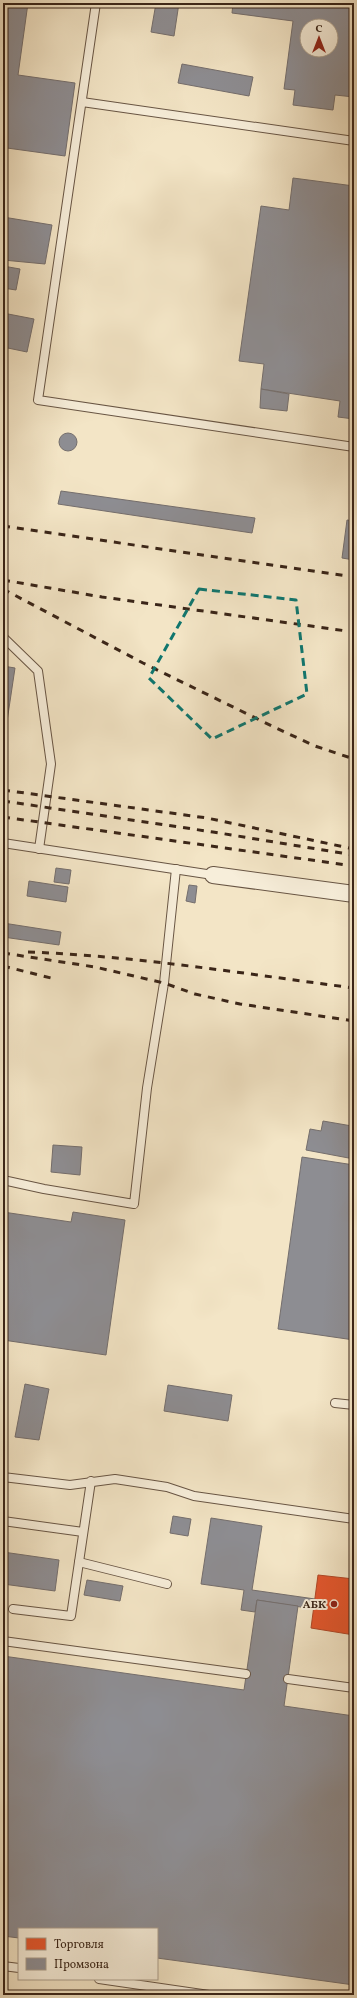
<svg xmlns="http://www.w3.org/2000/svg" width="357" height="1998" font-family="Vollkorn,serif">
<rect width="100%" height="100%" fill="#f3e5c6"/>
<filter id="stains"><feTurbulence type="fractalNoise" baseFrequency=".005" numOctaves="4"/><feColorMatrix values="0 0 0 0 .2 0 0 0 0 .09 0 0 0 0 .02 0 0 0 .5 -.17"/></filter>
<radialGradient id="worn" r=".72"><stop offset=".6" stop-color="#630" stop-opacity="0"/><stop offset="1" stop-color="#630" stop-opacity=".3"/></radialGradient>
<!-- shops -->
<polygon fill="#e4572e" stroke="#b14827" points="318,1575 354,1579 354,1635 311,1628"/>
<!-- industry -->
<g fill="#8d8d92" stroke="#746e6d" fill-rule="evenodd">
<polygon points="3,3 28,3 18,75 75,83 65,156 7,148 3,178"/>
<polygon points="156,3 179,3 174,36 151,32"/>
<path d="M233,3H354V97L335,95L333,110L293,105L295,90L284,89L293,21L232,13ZM307,26H331V50H307Z"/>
<polygon points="182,64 253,77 249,96 178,83"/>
<polygon points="293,178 354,186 354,419 338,417 340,401 261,389 264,364 239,361 261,206 289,210"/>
<polygon points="3,217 52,225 45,264 3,260"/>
<polygon points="3,266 20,269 16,290 3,288"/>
<polygon points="3,313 34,319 27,352 3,347"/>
<polygon points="261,389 289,394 287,411 260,408"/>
<circle cx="68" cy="442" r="9"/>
<polygon points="61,491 255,518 252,533 58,504"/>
<polygon points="347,520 354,521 354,560 342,558"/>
<polygon points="3,666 15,668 3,748"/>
<polygon points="56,868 71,870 69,884 54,882"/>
<polygon points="29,881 68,887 66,902 27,896"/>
<polygon points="189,885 197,886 195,903 186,901"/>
<polygon points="3,923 61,932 59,945 3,937"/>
<polygon points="323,1121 352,1126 351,1133 354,1134 354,1159 306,1150 310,1129 321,1131"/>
<polygon points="53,1145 82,1147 80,1175 51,1172"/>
<polygon points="302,1157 354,1165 354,1340 278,1329"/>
<polygon points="3,1212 71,1222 73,1212 125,1220 106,1355 3,1340"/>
<polygon points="25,1384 49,1389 39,1440 15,1437"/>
<polygon points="168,1385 232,1395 228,1421 164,1411"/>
<polygon points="173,1516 191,1519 188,1536 170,1533"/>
<polygon points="211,1518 262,1526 252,1590 315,1599 313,1609 257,1600 255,1612 241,1610 244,1590 201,1584"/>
<polygon points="3,1552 59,1560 55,1591 3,1584"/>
<polygon points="87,1580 123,1586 120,1601 84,1595"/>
<polygon points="257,1600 298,1606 284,1706 354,1716 354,1985 157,1958 157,1929 19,1929 19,1938 3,1936 3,1656 244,1690"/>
</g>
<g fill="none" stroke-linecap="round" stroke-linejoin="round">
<defs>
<g id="lane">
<polyline points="96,3 38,400 354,447"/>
<polyline points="82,102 354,141"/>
<polyline points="3,637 38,671 51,764 39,849"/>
<polyline points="3,843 213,875"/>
<polyline points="3,1180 44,1189 134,1204 147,1088 164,983 176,869"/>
<polyline points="335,1403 354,1405"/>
<polyline points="3,1477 70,1485 115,1479 167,1487 194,1496 354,1519"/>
<polyline points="3,1521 83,1532"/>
<polyline points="79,1562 167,1584"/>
<polyline points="13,1609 71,1616 91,1481"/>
<polyline points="3,1641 246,1674"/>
<polyline points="288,1679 354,1688"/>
<polyline points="3,1966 19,1968"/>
<polyline points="99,1979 209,1995"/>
</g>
<polyline id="street" points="213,875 354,894"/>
</defs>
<!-- lane casing -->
<use href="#lane" stroke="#685544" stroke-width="10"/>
<!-- street casing -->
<use href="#street" stroke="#685544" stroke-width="18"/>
<!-- lane -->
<use href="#lane" stroke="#f7eeda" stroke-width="8"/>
<!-- street -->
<use href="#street" stroke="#f7eeda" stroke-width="16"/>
<!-- rail -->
<g stroke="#3a2518" stroke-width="3" stroke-dasharray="7 7" stroke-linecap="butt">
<polyline points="3,526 354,577"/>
<polyline points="3,580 102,597 354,632"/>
<polyline points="3,589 143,663 276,728 315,746 354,759"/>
<polyline points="3,790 207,818 354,849"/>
<polyline points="3,801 213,832 354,855"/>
<polyline points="3,817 354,866"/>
<path d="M28,952C137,956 246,974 354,988"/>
<polyline points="3,953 95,967 164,983 195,994 240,1004 354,1021"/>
<polyline points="3,966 51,978"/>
</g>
</g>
<!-- marked area -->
<path fill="none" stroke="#0f766e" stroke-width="3" stroke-dasharray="8 5" stroke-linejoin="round" d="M199,589L296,600L307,694L212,739L149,678Z"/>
<!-- markers -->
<circle fill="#8f2418" stroke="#f7eeda" stroke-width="1.5" cx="334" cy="1604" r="4"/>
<g text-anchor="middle" stroke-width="4" stroke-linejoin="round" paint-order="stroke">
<!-- poi labels -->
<g font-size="11" font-weight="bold" fill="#3a2518" stroke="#f7eeda" text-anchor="end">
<text x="326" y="1608">АБК</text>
</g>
</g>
<!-- margin -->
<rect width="357" height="1998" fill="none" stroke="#f3e5c6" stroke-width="16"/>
<rect x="4" y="4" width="349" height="1990" fill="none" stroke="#3a2518" stroke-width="2"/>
<rect x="8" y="8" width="341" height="1982" fill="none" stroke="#3a2518"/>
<!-- legend -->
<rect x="18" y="1928" width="140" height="52" fill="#f7eeda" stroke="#ab9e8c"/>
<rect x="26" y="1938" width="20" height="12" fill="#e4572e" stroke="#ab9e8c"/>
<text x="54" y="1948" font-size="12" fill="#3a2518">Торговля</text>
<rect x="26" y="1958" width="20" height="12" fill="#8d8d92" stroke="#ab9e8c"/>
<text x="54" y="1968" font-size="12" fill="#3a2518">Промзона</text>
<!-- north arrow -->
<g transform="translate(319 38)"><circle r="19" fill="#f7eeda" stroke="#ab9e8c"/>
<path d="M0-3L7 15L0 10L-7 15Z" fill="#8f2418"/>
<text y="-6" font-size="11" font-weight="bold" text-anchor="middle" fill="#3a2518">С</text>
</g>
<rect width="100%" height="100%" filter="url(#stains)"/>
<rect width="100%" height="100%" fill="url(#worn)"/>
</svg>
